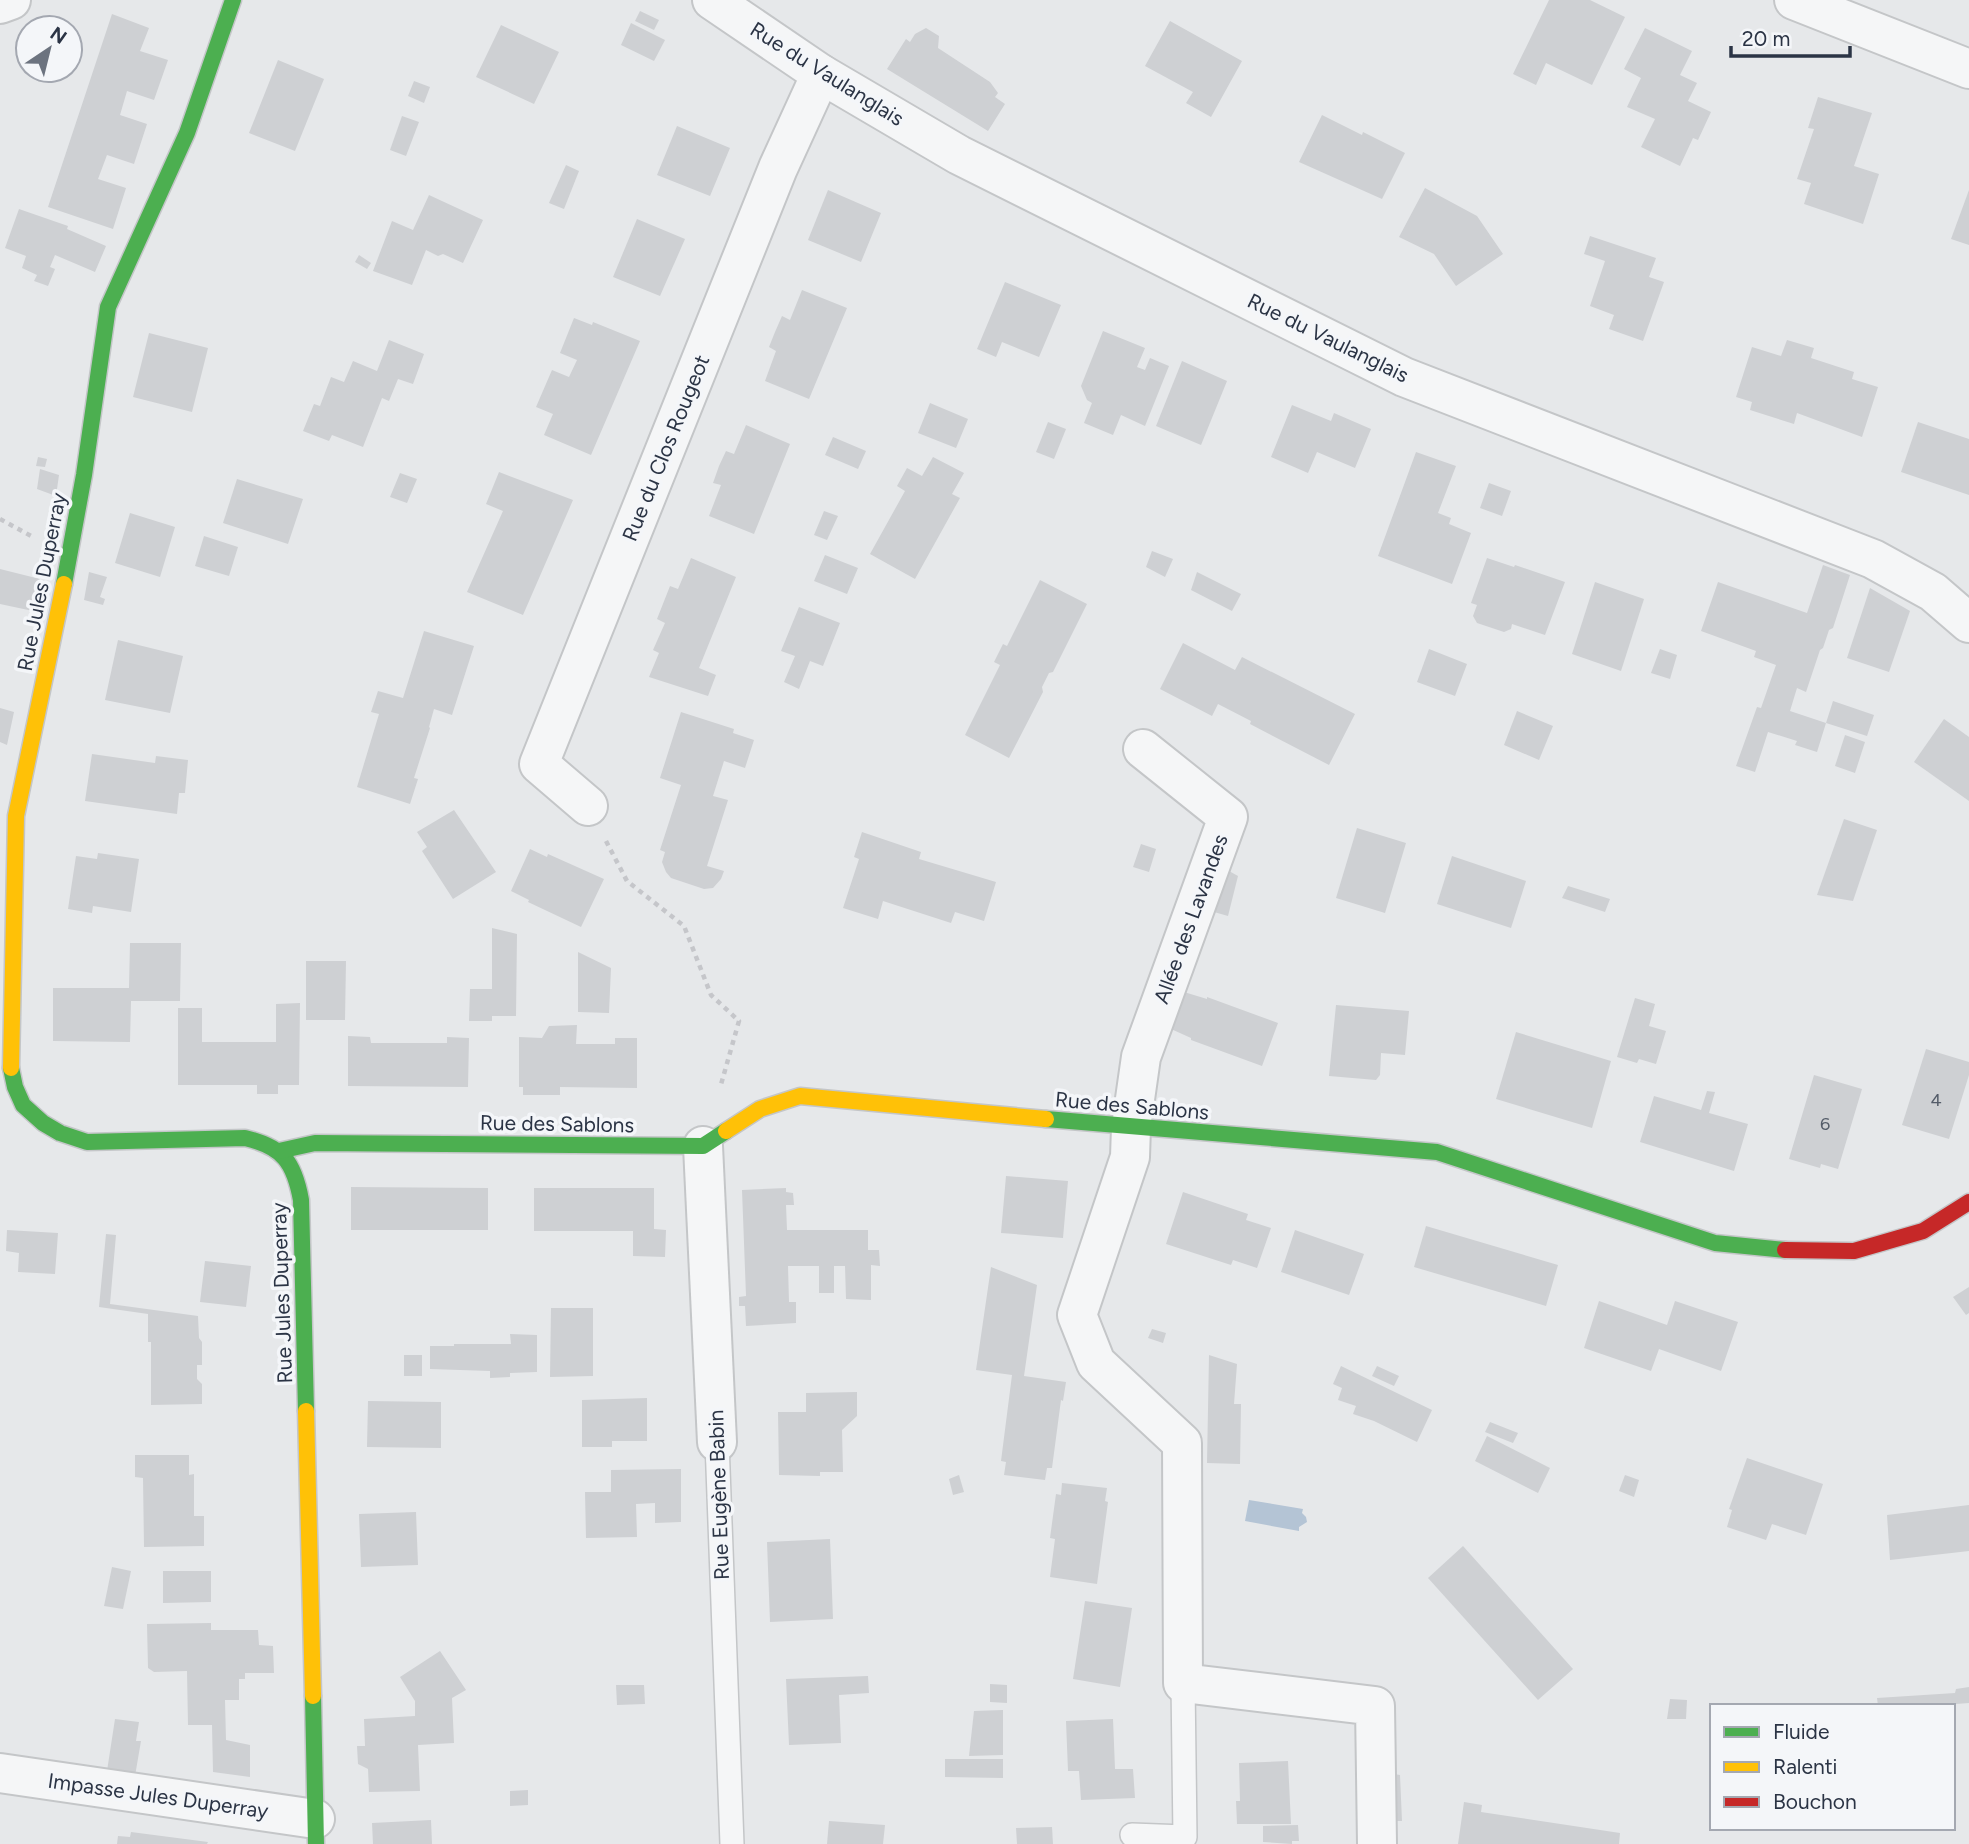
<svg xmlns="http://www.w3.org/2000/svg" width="1969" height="1844" font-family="Figtree,sans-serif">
<rect width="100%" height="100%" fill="#e6e8ea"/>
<!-- water -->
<polygon fill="#b4c4d5" points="1249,1500 1303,1509 1302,1513 1306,1517 1307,1522 1299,1527 1299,1531 1245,1521"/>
<!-- building -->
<g fill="#ced0d3">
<polygon points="1549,0 1590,0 1625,17 1592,85 1546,63 1536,85 1513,74"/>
<polygon points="640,11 659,20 654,30 635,21"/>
<polygon points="112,14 149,28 140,51 168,60 154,100 127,91 120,115 147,124 134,164 107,155 98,179 126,188 113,229 48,207"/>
<polygon points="1170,21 1242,61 1211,117 1186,103 1193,92 1145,66"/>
<polygon points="631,23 665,40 654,61 621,45"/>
<polygon points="501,25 559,52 534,104 476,77"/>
<polygon points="926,28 939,36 938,48 990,82 998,93 995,97 1005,104 988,131 887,69 906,39 910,42 915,34"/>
<polygon points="1645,28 1692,51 1680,75 1697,83 1688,101 1711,112 1698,140 1693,138 1680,166 1641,147 1655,119 1627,107 1641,78 1624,69"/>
<polygon points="278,60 324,79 295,151 249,133"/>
<polygon points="414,81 430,87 424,103 408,96"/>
<polygon points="1818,97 1872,113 1854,166 1879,174 1863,224 1804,204 1811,183 1797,179 1814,129 1808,128"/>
<polygon points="1322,115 1362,135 1363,132 1405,153 1382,199 1299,162"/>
<polygon points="402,116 419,122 406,156 390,150"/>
<polygon points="677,126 730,148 710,196 657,175"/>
<polygon points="566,165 579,171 564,209 549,203"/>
<polygon points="1425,188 1477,216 1503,254 1456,286 1434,254 1399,237"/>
<polygon points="828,190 881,213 861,262 808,240"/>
<polygon points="1969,190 1969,245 1951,239"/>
<polygon points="429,195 483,220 463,263 443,254 438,256 426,250 412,285 373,271 392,221 413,230"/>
<polygon points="19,209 68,226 67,229 106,246 95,272 55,255 50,267 55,269 48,286 34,281 37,275 22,268 26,256 5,248"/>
<polygon points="637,219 685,239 660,296 613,277"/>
<polygon points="1590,236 1656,258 1649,277 1664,282 1643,341 1609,329 1614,315 1590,306 1605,261 1584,254"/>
<polygon points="359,255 371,263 367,269 355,262"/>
<polygon points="1005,282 1061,305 1039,357 1002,342 996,357 977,349"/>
<polygon points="802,290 847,308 809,399 765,381 776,351 769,347 775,332 782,316 790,320"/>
<polygon points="574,318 592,325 593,322 640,341 591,455 544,435 553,414 536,407 552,370 569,377 577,360 560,353"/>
<polygon points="1103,331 1145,348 1137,367 1145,370 1150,358 1169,366 1145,426 1121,415 1113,435 1084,423 1092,403 1087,400 1081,386"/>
<polygon points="149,333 208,348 192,412 133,397"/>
<polygon points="389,340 424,354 413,384 398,379 389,401 382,398 363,447 332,435 329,441 303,431 314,404 320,406 331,377 344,382 353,361 377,371"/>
<polygon points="1787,340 1814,348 1811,358 1854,372 1852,379 1878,387 1862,437 1797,413 1794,424 1750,410 1752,402 1736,397 1752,347 1781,356"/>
<polygon points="1182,361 1227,381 1201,445 1156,426"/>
<polygon points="930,403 968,419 956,448 918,433"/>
<polygon points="1292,405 1331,421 1334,413 1371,429 1355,468 1317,452 1308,473 1271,457"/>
<polygon points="1048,422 1066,429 1054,459 1036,452"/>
<polygon points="1918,422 1969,439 1969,495 1901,472"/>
<polygon points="746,425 790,444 754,534 709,516 721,485 713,483 719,466 726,451 734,454"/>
<polygon points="833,437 866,451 858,469 825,455"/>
<polygon points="1416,452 1456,466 1438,513 1451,518 1449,524 1471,533 1452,584 1378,556"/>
<polygon points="38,457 47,459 45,467 36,466"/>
<polygon points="933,457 964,473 952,494 960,498 915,579 870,554 905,491 897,486 907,468 922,476"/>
<polygon points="40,469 59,475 56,496 37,489"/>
<polygon points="499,472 573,500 523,615 467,592 503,511 486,504"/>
<polygon points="400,473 417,479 407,503 390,497"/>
<polygon points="237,479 303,499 288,544 223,523"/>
<polygon points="1489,483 1511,491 1502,516 1480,508"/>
<polygon points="824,511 838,516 827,540 814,535"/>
<polygon points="130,513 175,527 160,577 115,563"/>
<polygon points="204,536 238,547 229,576 195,566"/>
<polygon points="1152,551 1173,559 1165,577 1146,567"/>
<polygon points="825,555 858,568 847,594 814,581"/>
<polygon points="691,558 736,577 699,668 716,675 708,696 649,677 659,653 653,650 665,623 657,619 670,586 678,589"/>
<polygon points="1487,558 1514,567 1515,565 1565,582 1545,635 1512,624 1511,629 1504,632 1477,623 1473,616 1477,605 1471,603"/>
<polygon points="1823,565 1850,575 1833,628 1829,630 1823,648 1820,650 1806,692 1797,688 1790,711 1826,723 1833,701 1874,715 1867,736 1826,723 1817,752 1795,745 1797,741 1768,732 1755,772 1736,766 1757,707 1761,708 1776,665 1754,657 1756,651 1701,631 1718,582 1807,613"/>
<polygon points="0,569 40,579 33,611 0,604"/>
<polygon points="89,572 107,577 100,597 105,599 103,605 84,600"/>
<polygon points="1197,572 1241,594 1232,611 1191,590"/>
<polygon points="1040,580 1087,604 1053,672 1049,673 1042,687 1043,692 1009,758 965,735 1000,665 994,662 1003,644 1007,646"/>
<polygon points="1595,582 1644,599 1621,671 1572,654"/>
<polygon points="1870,588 1910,611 1889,672 1847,658"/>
<polygon points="799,607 840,623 823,666 810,661 799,689 784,682 795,656 781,651"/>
<polygon points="424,631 474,646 452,715 434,709 429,727 430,728 414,778 418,779 410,804 357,787 379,714 371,712 378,691 403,698"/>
<polygon points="118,640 183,656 170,713 105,700"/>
<polygon points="1183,643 1235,670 1242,657 1355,714 1329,765 1250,724 1251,721 1218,704 1212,716 1160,689"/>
<polygon points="1429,649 1467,664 1455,696 1417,682"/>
<polygon points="1660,649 1677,655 1670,679 1651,673"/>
<polygon points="0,708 14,712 7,745 0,742"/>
<polygon points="1517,711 1553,726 1539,760 1504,745"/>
<polygon points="681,712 734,729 733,733 754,740 745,768 724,761 713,796 728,800 707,866 724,871 721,879 713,888 704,889 671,878 666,872 662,862 665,852 660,850 681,785 660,778"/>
<polygon points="1944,719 1969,737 1969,801 1914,762"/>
<polygon points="1845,735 1865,742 1855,773 1835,766"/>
<polygon points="92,754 155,763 156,756 188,760 185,793 179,793 177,814 85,801"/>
<polygon points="454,810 496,872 453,899 422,851 427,847 417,832"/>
<polygon points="1844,819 1877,830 1853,901 1817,895"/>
<polygon points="1357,828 1406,843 1385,913 1336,898"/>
<polygon points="862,832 921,852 919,859 996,882 984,921 955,912 951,923 883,901 878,919 843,908 859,859 854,857"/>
<polygon points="1141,844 1156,849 1149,872 1133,867"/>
<polygon points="530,849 547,857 548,854 604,879 581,927 528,902 529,900 511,891"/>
<polygon points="98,853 139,859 131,912 93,906 92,913 68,909 76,856 97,859"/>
<polygon points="1452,856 1526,881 1511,928 1437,904"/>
<polygon points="1229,871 1238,876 1228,916 1214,912"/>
<polygon points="1568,886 1610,899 1605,912 1562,898"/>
<polygon points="492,928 517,934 516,1016 492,1016 492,1021 469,1021 470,989 492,989"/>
<polygon points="130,943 181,943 180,1001 131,1001 130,1042 53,1041 53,988 129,988"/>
<polygon points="578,952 611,968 609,1013 578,1012"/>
<polygon points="306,961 346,961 345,1020 306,1020"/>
<polygon points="1184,992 1207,999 1207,997 1278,1023 1262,1066 1191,1040 1191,1038 1171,1029"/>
<polygon points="1635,998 1655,1004 1649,1026 1666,1031 1656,1064 1639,1059 1637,1063 1617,1057"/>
<polygon points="300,1003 299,1085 278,1085 278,1094 257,1094 257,1085 178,1085 178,1008 202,1008 202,1042 276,1042 276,1004"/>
<polygon points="1336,1005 1409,1011 1405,1055 1381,1053 1380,1075 1376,1080 1329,1076"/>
<polygon points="577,1025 576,1044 615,1044 615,1038 637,1038 637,1088 560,1087 560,1095 523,1095 523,1087 519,1087 519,1037 542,1038 549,1026"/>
<polygon points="1516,1032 1611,1061 1592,1128 1496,1099"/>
<polygon points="348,1036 370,1037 371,1043 447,1043 447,1037 469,1038 468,1087 348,1086"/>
<polygon points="1926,1049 1969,1062 1969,1075 1949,1139 1902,1125"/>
<polygon points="1814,1075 1862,1089 1838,1169 1821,1164 1820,1168 1789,1159"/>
<polygon points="1707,1091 1715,1092 1709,1113 1748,1124 1734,1171 1640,1142 1654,1096 1701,1110"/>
<polygon points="1006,1176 1068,1181 1063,1238 1001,1233"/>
<polygon points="351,1187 488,1188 488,1230 351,1230"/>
<polygon points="534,1188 654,1188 654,1229 666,1230 665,1257 633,1256 633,1231 534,1231"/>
<polygon points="786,1188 786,1192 793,1193 794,1205 786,1205 787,1230 868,1230 868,1250 879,1250 880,1266 871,1265 871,1300 846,1299 845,1266 834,1266 834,1293 819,1293 819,1266 788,1266 789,1302 796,1302 796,1323 746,1326 745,1306 739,1306 739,1297 746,1296 742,1190"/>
<polygon points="1183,1192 1248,1214 1246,1220 1271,1228 1257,1268 1233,1260 1231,1265 1166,1244"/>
<polygon points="1426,1226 1558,1265 1546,1306 1414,1267"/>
<polygon points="7,1230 58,1233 55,1274 18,1272 19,1253 6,1251"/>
<polygon points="1295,1230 1364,1254 1349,1295 1281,1272"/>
<polygon points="106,1234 116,1235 110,1304 198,1316 199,1338 202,1342 202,1365 197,1365 197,1379 202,1384 202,1404 151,1405 151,1342 148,1342 148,1314 99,1307"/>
<polygon points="205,1261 251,1266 246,1307 200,1302"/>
<polygon points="991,1267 1037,1285 1024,1376 1066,1382 1063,1401 1061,1400 1052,1468 1047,1468 1045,1480 1004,1475 1006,1462 1001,1461 1012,1375 976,1370"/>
<polygon points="1969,1287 1969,1313 1966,1315 1953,1297"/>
<polygon points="1599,1301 1667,1325 1675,1301 1738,1322 1721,1371 1659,1349 1651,1371 1584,1348"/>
<polygon points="551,1308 593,1308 593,1376 550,1377"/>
<polygon points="1152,1329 1166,1333 1163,1343 1148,1338"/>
<polygon points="510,1334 537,1335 537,1372 510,1373 510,1377 490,1378 490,1371 430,1369 430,1346 454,1346 454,1344 511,1344"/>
<rect x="404" y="1355" width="18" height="21"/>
<polygon points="1209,1355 1237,1364 1234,1404 1241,1404 1240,1464 1207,1463"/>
<polygon points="1341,1366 1432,1410 1417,1442 1374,1421 1353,1414 1356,1406 1338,1400 1342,1388 1333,1384"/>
<polygon points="1377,1366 1399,1376 1394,1386 1372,1376"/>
<polygon points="857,1392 857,1416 842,1430 843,1472 820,1472 820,1476 779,1475 778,1412 806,1412 806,1393"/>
<polygon points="647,1398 647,1441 612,1441 612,1447 582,1447 582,1400"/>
<polygon points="368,1401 441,1402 441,1448 367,1447"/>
<polygon points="1490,1422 1518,1433 1513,1443 1485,1432"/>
<polygon points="1487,1436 1550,1468 1538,1493 1475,1461"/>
<polygon points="135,1455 189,1455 189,1475 194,1474 194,1516 204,1516 204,1546 144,1547 143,1478 135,1477"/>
<polygon points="1747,1458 1823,1484 1806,1535 1772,1524 1766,1540 1727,1527 1732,1510 1729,1509"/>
<polygon points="681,1469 681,1522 655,1523 655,1503 636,1504 637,1537 586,1538 585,1492 611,1492 611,1470"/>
<polygon points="959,1475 964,1492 953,1495 949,1479"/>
<polygon points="1625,1475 1639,1480 1634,1497 1619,1491"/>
<polygon points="1062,1483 1107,1488 1105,1501 1108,1502 1097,1584 1050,1577 1055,1539 1050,1538 1056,1494 1061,1495"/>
<polygon points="1969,1505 1969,1551 1890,1560 1887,1515"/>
<polygon points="416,1512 418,1565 361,1567 359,1514"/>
<polygon points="830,1539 833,1619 770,1622 767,1542"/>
<polygon points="1463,1546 1573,1669 1538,1700 1428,1578"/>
<polygon points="112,1567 131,1571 123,1609 104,1606"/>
<polygon points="163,1571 211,1571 211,1602 163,1603"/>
<polygon points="1085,1601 1132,1608 1120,1687 1073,1679"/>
<polygon points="211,1623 211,1630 258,1630 259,1645 273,1646 274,1673 245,1673 245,1679 239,1679 239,1700 225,1700 226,1740 250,1745 250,1777 213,1772 212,1725 188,1725 187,1671 154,1672 148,1668 147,1624"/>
<polygon points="440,1651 466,1690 452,1698 454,1743 418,1745 420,1791 369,1792 368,1769 358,1764 357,1746 365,1746 364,1719 415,1716 415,1701 400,1677"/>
<polygon points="868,1676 869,1693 839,1695 841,1743 789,1745 786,1679"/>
<polygon points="990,1684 1007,1685 1007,1703 990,1702"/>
<polygon points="616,1685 644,1685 645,1704 617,1705"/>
<polygon points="1969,1687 1969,1703 1956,1704 1956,1706 1878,1706 1877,1698 1955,1693 1956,1689"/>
<polygon points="1670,1699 1687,1700 1686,1719 1667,1719"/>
<polygon points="1003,1710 1003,1755 969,1756 974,1711"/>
<polygon points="115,1719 139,1722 136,1741 141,1741 135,1776 107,1771"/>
<polygon points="1113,1719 1115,1769 1133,1769 1135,1798 1081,1800 1079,1771 1068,1771 1066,1721"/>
<polygon points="945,1759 1003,1759 1003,1778 945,1777"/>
<polygon points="1288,1761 1291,1824 1237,1824 1236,1801 1240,1801 1239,1763"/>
<polygon points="1388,1773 1400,1775 1402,1821 1397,1821 1397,1830 1389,1830"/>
<polygon points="528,1790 528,1805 510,1806 510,1791"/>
<polygon points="1464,1802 1482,1805 1481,1812 1620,1833 1619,1844 1458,1844"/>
<polygon points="431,1820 432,1844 373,1844 372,1823"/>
<polygon points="829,1821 885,1825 883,1844 827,1844"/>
<polygon points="1298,1825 1299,1841 1292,1841 1292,1844 1263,1842 1263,1826"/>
<polygon points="1052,1827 1053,1844 1017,1844 1016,1828"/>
<polygon points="131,1832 208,1842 207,1844 117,1844 118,1836 130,1837"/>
</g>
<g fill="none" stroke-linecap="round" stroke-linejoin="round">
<defs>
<g id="lane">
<polyline points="717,1442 732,1844"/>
<polyline points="1132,1835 1185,1837 1183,1683"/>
</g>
<g id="street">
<polyline points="712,0 821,74 959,155 1404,377 1873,559 1933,592 1969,623"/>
<polyline points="1794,0 1969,69"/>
<polyline points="0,4 11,0"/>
<polyline points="1143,749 1228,817 1141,1057 1131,1127 1130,1157 1077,1315 1096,1363 1182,1443 1183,1683 1375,1706 1377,1844"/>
<polyline points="588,806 539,764 778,168 821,74"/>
<polyline points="703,1146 717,1442"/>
<polyline points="0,1773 315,1819"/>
</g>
<g id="fast">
<polyline points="64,584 84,475 108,307 187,133 233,0"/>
<path d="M11,1068L15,1087L23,1105L43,1123L60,1133L87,1142L245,1138C283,1147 294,1162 301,1200L306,1411"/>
<polyline points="1046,1119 1437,1152 1715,1243 1785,1250"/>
<polyline points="279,1151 315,1143 703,1146 726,1131"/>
<polyline points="313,1696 316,1844"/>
</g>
<g id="slow">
<polyline points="11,1068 16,816 64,584"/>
<polyline points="726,1131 760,1109 800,1096 1046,1119"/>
<polyline points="306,1411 313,1696"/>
</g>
<polyline id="jam" points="1785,1250 1854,1251 1923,1231 1969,1202"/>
</defs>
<!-- lane casing -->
<use href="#lane" stroke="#c4c6c8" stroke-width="26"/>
<!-- street casing -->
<use href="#street" stroke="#c4c6c8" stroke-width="42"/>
<!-- fast casing -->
<use href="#fast" stroke="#c4c6c8" stroke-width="19"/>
<!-- slow casing -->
<use href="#slow" stroke="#c4c6c8" stroke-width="19"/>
<!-- jam casing -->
<use href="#jam" stroke="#c4c6c8" stroke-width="19"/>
<!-- path -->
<g stroke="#c5c6ca" stroke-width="4.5" stroke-dasharray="5 5" stroke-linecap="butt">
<polyline points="0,519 33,537"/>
<polyline points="606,841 627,881 684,926 711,995 739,1021 720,1088"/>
</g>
<!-- lane -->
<use href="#lane" stroke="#f5f6f7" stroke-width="23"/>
<!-- street -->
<use href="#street" stroke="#f5f6f7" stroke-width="38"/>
<!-- fast -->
<use href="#fast" stroke="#4caf50" stroke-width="16"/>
<!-- slow -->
<use href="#slow" stroke="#ffc107" stroke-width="16"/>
<!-- jam -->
<use href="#jam" stroke="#c62828" stroke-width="16"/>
</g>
<g text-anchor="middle" stroke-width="7" stroke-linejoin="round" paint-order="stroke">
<!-- number labels -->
<g font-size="18" fill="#545c69">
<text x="1936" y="1106">4</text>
<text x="1825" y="1130">6</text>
</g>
<!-- street labels -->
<g font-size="21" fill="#2b3445" stroke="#f4f6f9">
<text transform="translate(827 74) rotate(32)" y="7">Rue du Vaulanglais</text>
<text transform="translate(1328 338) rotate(26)" y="7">Rue du Vaulanglais</text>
<text transform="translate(666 448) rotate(-68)" y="7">Rue du Clos Rougeot</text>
<text transform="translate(42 582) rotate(-79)" y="7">Rue Jules Duperray</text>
<text transform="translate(1191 919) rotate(-70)" y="7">Allée des Lavandes</text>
<text transform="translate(1132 1106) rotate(5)" y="7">Rue des Sablons</text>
<text transform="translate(557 1124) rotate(1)" y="7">Rue des Sablons</text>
<text transform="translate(282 1293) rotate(-92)" y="7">Rue Jules Duperray</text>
<text transform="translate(719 1495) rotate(-92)" y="7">Rue Eugène Babin</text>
<text transform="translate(158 1796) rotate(8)" y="7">Impasse Jules Duperray</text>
</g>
</g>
<!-- legend -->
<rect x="1710" y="1704" width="245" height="126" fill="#f4f6f9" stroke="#a4a8b1" stroke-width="2"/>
<rect x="1724" y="1727" width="35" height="10" fill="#4caf50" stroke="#a4a8b1" stroke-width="2"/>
<text x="1773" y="1739" font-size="21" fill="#2b3445">Fluide</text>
<rect x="1724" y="1762" width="35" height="10" fill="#ffc107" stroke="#a4a8b1" stroke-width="2"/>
<text x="1773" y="1774" font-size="21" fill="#2b3445">Ralenti</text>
<rect x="1724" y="1797" width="35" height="10" fill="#c62828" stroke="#a4a8b1" stroke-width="2"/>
<text x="1773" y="1809" font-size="21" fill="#2b3445">Bouchon</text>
<!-- north arrow -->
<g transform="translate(49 49) rotate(35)"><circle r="33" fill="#f4f6f9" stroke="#a4a8b1" stroke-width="2"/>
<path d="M0-5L12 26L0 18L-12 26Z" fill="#6c737f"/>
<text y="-10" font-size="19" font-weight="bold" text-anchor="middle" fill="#2b3445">N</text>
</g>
<!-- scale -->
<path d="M1731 46v10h119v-10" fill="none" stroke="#2b3445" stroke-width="3.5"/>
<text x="1742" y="46" font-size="21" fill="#2b3445" stroke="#f4f6f9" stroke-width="5" paint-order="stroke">20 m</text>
</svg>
